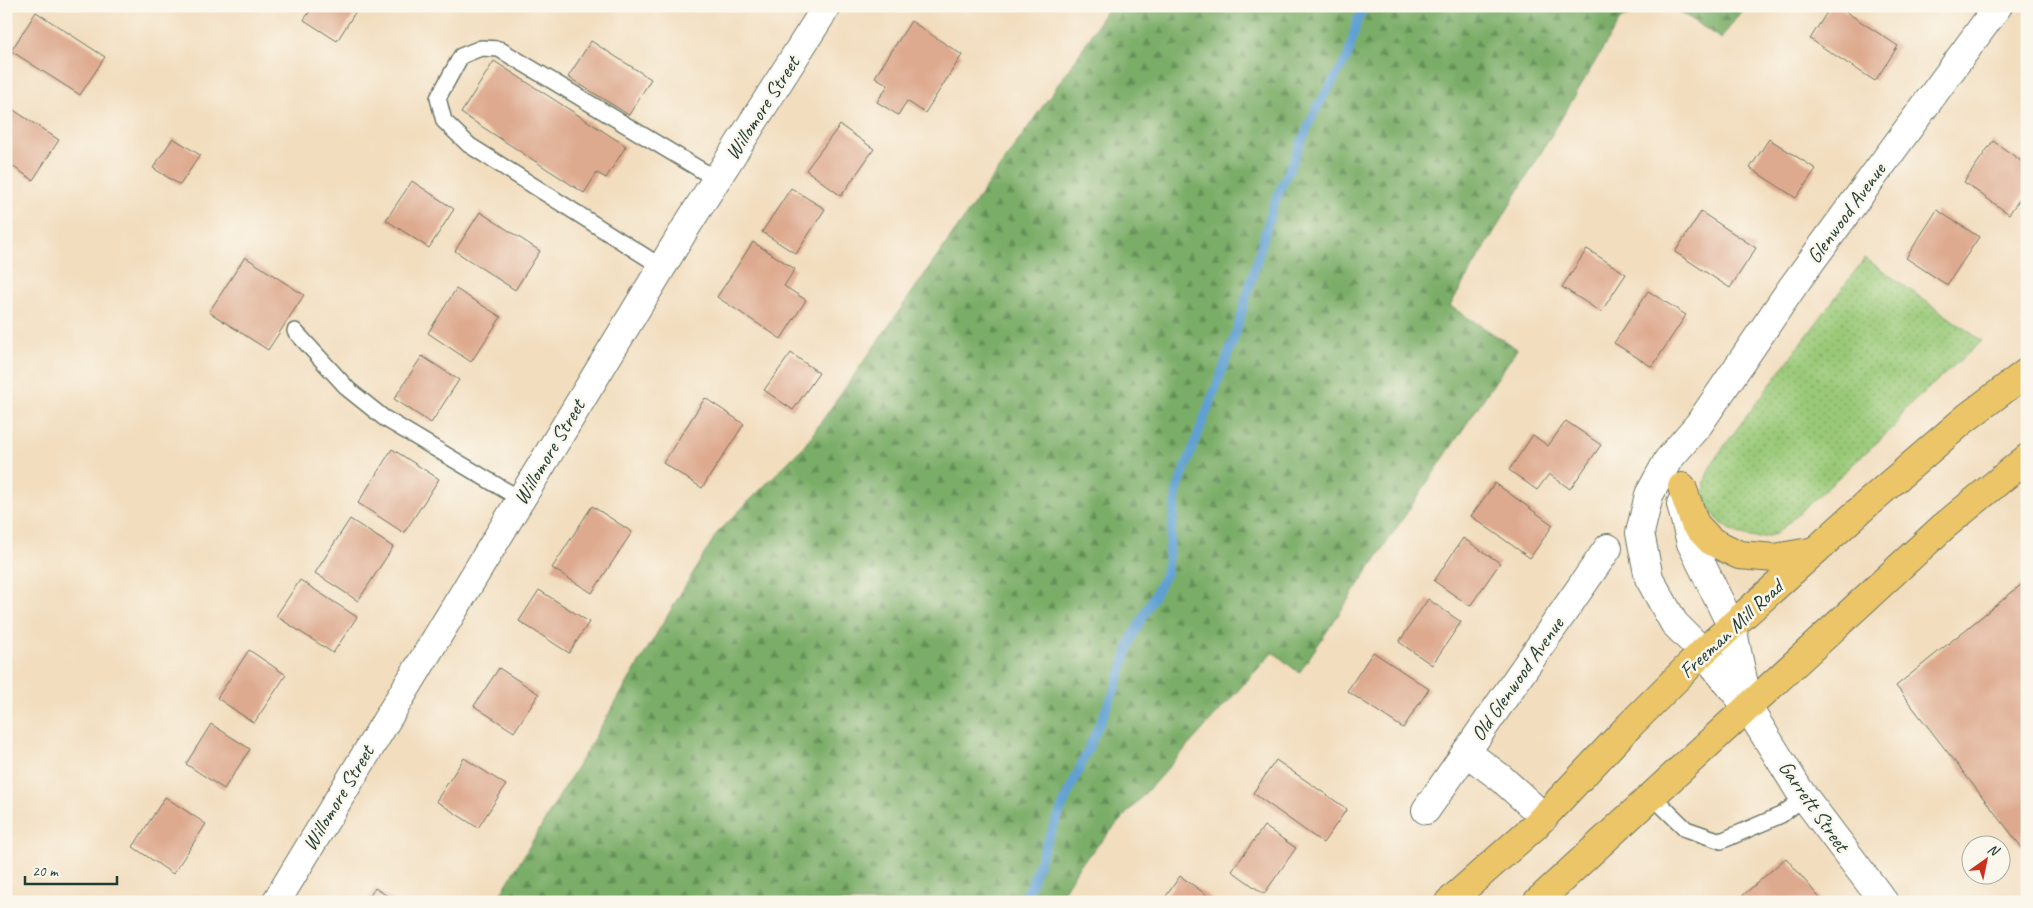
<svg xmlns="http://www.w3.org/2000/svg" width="2033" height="908" font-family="Caveat,sans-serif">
<defs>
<pattern id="green-dots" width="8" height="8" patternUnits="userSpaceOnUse" patternTransform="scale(1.25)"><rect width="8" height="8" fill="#99c977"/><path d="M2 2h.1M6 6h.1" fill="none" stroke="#7ca462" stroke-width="1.8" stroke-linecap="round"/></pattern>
<pattern id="forest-firs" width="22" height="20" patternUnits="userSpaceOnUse" patternTransform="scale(1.25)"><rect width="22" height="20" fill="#7aad68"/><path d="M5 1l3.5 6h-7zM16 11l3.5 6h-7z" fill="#638e56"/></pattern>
</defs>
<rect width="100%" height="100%" fill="#fbf7ec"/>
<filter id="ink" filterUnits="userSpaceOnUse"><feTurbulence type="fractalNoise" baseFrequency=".02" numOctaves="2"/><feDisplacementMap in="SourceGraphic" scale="10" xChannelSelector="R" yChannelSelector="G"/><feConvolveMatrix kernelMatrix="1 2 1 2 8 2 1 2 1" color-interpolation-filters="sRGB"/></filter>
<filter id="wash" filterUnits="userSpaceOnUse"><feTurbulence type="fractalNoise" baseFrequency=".0096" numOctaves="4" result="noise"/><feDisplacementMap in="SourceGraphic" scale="20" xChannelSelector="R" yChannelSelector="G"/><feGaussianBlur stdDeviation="1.12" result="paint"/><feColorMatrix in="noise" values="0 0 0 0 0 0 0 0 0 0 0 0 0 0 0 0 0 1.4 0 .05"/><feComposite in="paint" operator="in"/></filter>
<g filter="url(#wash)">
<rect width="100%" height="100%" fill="#f2ddbe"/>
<!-- green -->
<path fill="url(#green-dots)" stroke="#5c8356" d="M1865,258L1982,341L1905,409L1895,426L1776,534C1770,535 1763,538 1757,538C1729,536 1701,512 1705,482C1706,474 1712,464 1716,457Z"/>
<!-- forest -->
<g fill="url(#forest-firs)" stroke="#4c754e">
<polygon points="1109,6 1663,6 1621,18 1450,306 1517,349 1299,673 1273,652 1079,866 1057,902 496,902 717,533 805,445 1078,56"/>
<polygon points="1672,6 1745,6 1721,39"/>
</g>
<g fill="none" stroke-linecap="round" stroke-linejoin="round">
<!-- stream -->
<polyline stroke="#61a0d3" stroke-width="9" points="1021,902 1030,887 1047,841 1116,687 1132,637 1166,574 1177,490 1234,339 1273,206 1315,111 1348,56 1357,21 1365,6"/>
</g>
<g id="blocks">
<!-- building -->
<g fill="#deaa8f">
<polygon points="313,6 349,6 356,11 337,41 304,20"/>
<polygon points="1831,6 1837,6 1898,46 1875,81 1810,39"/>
<polygon points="36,12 105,57 80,95 11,51"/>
<polygon points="911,21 962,55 925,113 907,101 898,115 877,102 888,85 875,77"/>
<polygon points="591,41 651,79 629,115 568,77"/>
<polygon points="494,61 626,146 606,178 597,173 584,193 461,113"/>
<polygon points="6,105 59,140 33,180 6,162"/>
<polygon points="840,125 874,149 841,196 806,170"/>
<polygon points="173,138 200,155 180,185 153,168"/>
<polygon points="1769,139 1816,169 1796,198 1750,168"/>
<polygon points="1993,141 2027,165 2027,189 2009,214 1964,182"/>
<polygon points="412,181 454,209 429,248 386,220"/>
<polygon points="791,188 825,209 796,254 762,232"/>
<polygon points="1937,210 1979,237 1947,285 1906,258"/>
<polygon points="480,212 540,251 515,290 455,251"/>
<polygon points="1701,212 1756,248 1730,288 1675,252"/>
<polygon points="753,242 795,269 784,286 806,300 781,339 717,297"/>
<polygon points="1587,249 1626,274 1601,312 1562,287"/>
<polygon points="245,257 304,295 268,350 209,312"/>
<polygon points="456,289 501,317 471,362 428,333"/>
<polygon points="1648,291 1686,315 1652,367 1614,343"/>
<polygon points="791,353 819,373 793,410 764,390"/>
<polygon points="422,356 459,380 431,423 394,399"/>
<polygon points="705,398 744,424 702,488 663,463"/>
<polygon points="1566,421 1601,445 1570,489 1549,474 1537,490 1509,470 1533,435 1548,446"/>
<polygon points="392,449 439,479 404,533 358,503"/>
<polygon points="1495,483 1553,525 1530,558 1471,516"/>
<polygon points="592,506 632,532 592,593 552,568"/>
<polygon points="350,519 393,547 358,601 315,573"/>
<polygon points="1463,538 1500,563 1470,606 1434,581"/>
<polygon points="300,580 357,617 333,653 276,616"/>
<polygon points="2027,580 2027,854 1896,686"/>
<polygon points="539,590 589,622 569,653 519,621"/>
<polygon points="1428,599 1461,622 1432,665 1399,642"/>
<polygon points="249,650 286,675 254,723 217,698"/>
<polygon points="1373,652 1429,689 1403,728 1347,691"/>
<polygon points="499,668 539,694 514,732 474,706"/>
<polygon points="211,724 250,749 224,789 186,764"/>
<polygon points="464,758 506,785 478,828 436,801"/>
<polygon points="1276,760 1347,809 1323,843 1253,793"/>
<polygon points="165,797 206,824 173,874 133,847"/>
<polygon points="1264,826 1296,848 1264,894 1232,871"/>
<polygon points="1786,858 1823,902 1735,902"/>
<polygon points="1180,876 1217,902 1162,902"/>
<polygon points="375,888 397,902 366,902"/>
</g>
</g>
</g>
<g filter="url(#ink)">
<use href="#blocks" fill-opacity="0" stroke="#697564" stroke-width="1"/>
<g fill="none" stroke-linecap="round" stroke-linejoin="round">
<defs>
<g id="lane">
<polyline points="662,267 469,145 444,121 438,98 461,56 481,48 499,49 716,179"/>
<polyline points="295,331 349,390 384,418 520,499"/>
<polyline points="1652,796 1686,829 1721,841 1781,815 1805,797"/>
</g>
<g id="street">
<polyline points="1681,504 1691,543 1732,627 1748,704"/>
<polyline points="1466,752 1501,778 1544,817"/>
<polyline points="1426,810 1608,548"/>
<polyline points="276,902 688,224 827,6"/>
<polyline points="1884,902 1799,790 1748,708 1703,652 1674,623 1649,578 1640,533 1649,495 1668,460 1699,424 1793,286 1998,6"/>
</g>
<g id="primary">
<polyline points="1682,487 1695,524 1711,541 1739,555 1775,558 1815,551"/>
<polyline points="1449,902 1534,827 1630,725 1703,652 1868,503 1965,419 2027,372"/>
<polyline points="1537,902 1943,527 2027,458"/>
</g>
</defs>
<!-- lane casing -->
<use href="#lane" stroke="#697564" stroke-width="18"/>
<!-- street casing -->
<use href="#street" stroke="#697564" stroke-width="30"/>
<!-- primary casing -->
<use href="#primary" stroke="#697564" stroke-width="30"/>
<!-- lane -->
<use href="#lane" stroke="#fff" stroke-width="15"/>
<!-- street -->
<use href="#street" stroke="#fff" stroke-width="28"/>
<!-- primary -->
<use href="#primary" stroke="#ecc569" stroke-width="28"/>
</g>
</g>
<g text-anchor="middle" stroke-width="5" stroke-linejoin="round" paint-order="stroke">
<!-- street labels -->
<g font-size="21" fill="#1f3d34" stroke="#fbf7ec">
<text transform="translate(762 108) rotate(-57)" y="7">Willomore Street</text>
<text transform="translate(1846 213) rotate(-54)" y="7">Glenwood Avenue</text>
<text transform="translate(549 452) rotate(-59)" y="7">Willomore Street</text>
<text transform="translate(1731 629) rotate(-43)" y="7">Freeman Mill Road</text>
<text transform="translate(1517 679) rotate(-55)" y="7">Old Glenwood Avenue</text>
<text transform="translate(338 798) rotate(-59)" y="7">Willomore Street</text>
<text transform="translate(1814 806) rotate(55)" y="7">Garrett Street</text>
</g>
</g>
<!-- margin -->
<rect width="2033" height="908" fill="none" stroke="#fbf7ec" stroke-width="25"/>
<!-- north arrow -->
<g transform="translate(1986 860) rotate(33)"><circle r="24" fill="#fbf7ec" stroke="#a3ada2"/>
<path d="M0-4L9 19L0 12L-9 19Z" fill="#c8321e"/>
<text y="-8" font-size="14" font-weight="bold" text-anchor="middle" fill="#1f3d34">N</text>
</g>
<!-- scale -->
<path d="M25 876v8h92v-8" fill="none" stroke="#1f3d34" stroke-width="2.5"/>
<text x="32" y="876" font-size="15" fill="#1f3d34" stroke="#fbf7ec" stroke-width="4" paint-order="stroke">20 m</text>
</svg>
